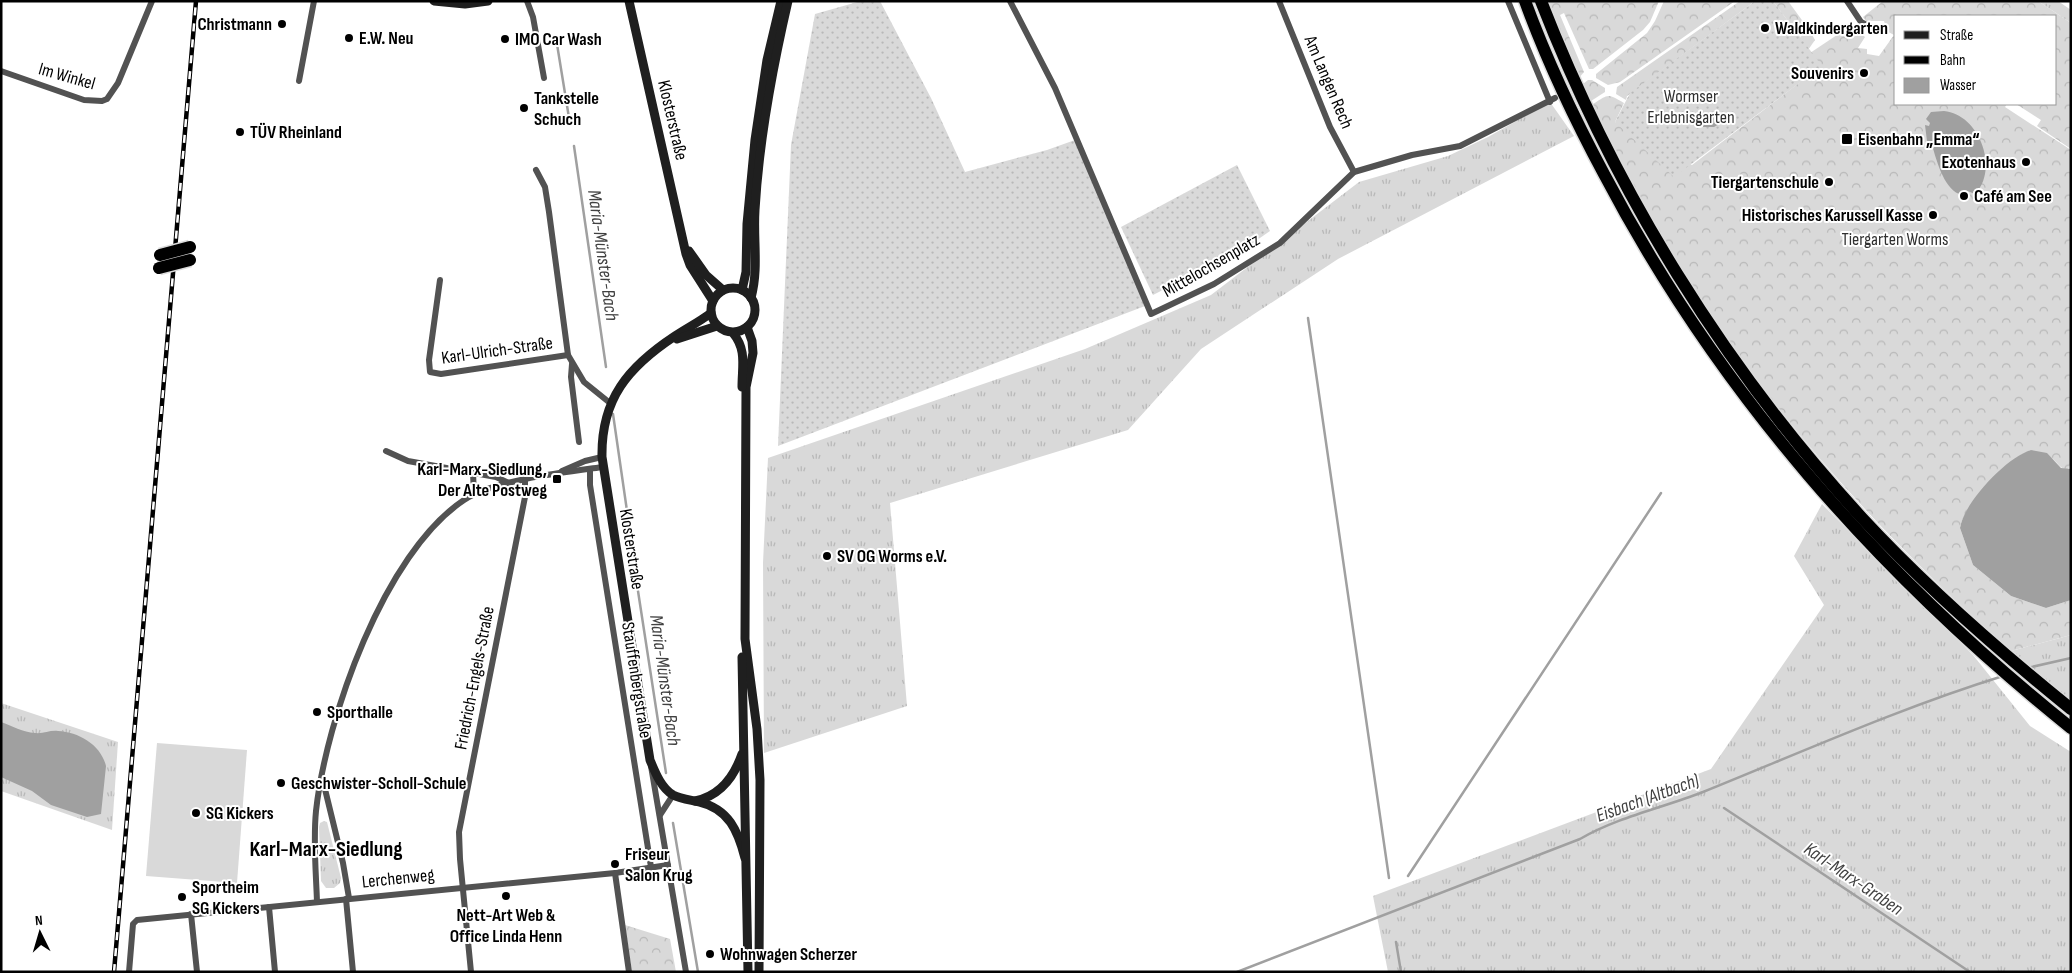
<svg xmlns="http://www.w3.org/2000/svg" width="2072" height="973" font-family="'Sofia Sans Condensed',sans-serif">
<defs>
<pattern id="grass-tufts" width="24" height="20" patternUnits="userSpaceOnUse" patternTransform="scale(1.25)"><rect width="24" height="20" fill="#d9d9d9"/><path d="M3 7l-1-3M5 7V3M7 7l1-3M15 17l-1-3M17 17v-4M19 17l1-3" fill="none" stroke="#b8b8b8"/></pattern>
<pattern id="forest-crowns" width="20" height="18" patternUnits="userSpaceOnUse" patternTransform="scale(1.25)"><rect width="20" height="18" fill="#d9d9d9"/><path d="M2 6a3 3 0 1 1 6 0M12 15a3 3 0 1 1 6 0" fill="none" stroke="#b8b8b8"/></pattern>
<pattern id="garden-dots" width="8" height="8" patternUnits="userSpaceOnUse" patternTransform="scale(1.25)"><rect width="8" height="8" fill="#d9d9d9"/><path d="M2 2h.1M6 6h.1" fill="none" stroke="#b8b8b8" stroke-width="1.8" stroke-linecap="round"/></pattern>
</defs>
<rect width="100%" height="100%" fill="#fff"/>
<!-- grass -->
<g fill="url(#grass-tufts)">
<polygon points="2038,1 2058,1 2071,10 2071,23"/>
<polygon points="1550,102 1574,136 1338,259 1201,349 1128,430 890,503 907,706 764,753 763,563 768,458 1085,349 1211,295 1359,182 1448,156 1488,137"/>
<polygon points="1822,504 1973,655 2030,726 2071,752 2071,972 1388,972 1373,896 1711,769 1824,605 1794,556"/>
<polygon points="2071,635 2071,701 2011,651"/>
<polygon points="1,703 118,742 112,830 1,791"/>
<polygon points="324,821 327,822 341,878 340,883 334,888 326,888 321,881 319,827 320,823"/>
</g>
<!-- forest -->
<g fill="url(#forest-crowns)">
<polygon points="1546,1 1659,1 1650,22 1643,30 1593,69 1589,69 1564,13 1560,15 1584,72 1578,79"/>
<polygon points="1664,1 1735,1 1620,82 1608,85 1596,78 1596,74 1647,33 1655,21"/>
<polygon points="1740,1 1755,1 1627,96 1626,100 1616,94 1617,87"/>
<polygon points="1773,1 1788,1 1807,27 1797,33"/>
<path d="M1883,1H2038L2071,23V149L2037,126L2041,120L2016,104H2056V16H1896V104H2007L2005,107L2071,150V461L2068,470C2059,469 2058,462 2051,458C2045,455 2038,453 2031,450C2010,456 1963,506 1960,528L1973,565L2011,596L2046,608L2071,600V635L2011,651C1875,531 1754,396 1663,238C1651,217 1637,197 1627,176C1615,152 1604,128 1593,104C1609,94 1607,93 1624,103L1615,122L1692,165L1821,66L1810,53L1852,25L1865,37L1858,48L1867,49V54L1879,56L1894,35L1881,28L1885,24L1884,21H1866L1863,17Z"/>
<polygon points="1810,31 1815,40 1808,50 1800,37"/>
<polygon points="1588,80 1592,80 1605,88 1605,92 1591,101 1583,84"/>
<polygon points="625,925 670,939 676,972 632,972"/>
</g>
<!-- garden -->
<g fill="url(#garden-dots)">
<polygon points="861,1 880,1 931,98 965,172 1047,150 1075,140 1145,306 778,446 791,145 815,14"/>
<polygon points="1755,1 1773,1 1822,66 1674,177 1615,122 1630,93"/>
<polygon points="1237,165 1270,231 1247,247 1153,295 1121,227"/>
</g>
<!-- pitch -->
<polygon fill="#d9d9d9" points="157,743 247,750 237,883 146,876"/>
<!-- water -->
<g fill="#a0a0a0">
<path d="M1944,111C1979,114 2000,169 1975,194L1965,190L1959,194C1943,187 1936,159 1931,141H1927L1925,125L1929,126L1930,123L1926,119L1931,112Z"/>
<polygon points="1711,115 1721,116 1721,123 1714,127 1703,127 1703,119"/>
<path d="M2031,450L2047,453L2061,468L2071,469V600L2046,608L2011,596L1973,565L1960,528C1964,502 2007,457 2031,450Z"/>
<path d="M1,722C12,726 23,732 35,733C43,734 50,730 58,731C79,732 101,745 106,766L101,814L87,817L51,805L32,791L1,777Z"/>
</g>
<g fill="none" stroke-linecap="round" stroke-linejoin="round">
<!-- stream -->
<g stroke="#a0a0a0" stroke-width="2.5">
<polyline points="556,38 570,124"/>
<polyline points="574,146 606,367"/>
<polyline points="1308,318 1389,878"/>
<polyline points="613,414 637,580"/>
<polyline points="638,591 666,773"/>
<polyline points="2027,668 2071,658"/>
<polyline points="1724,808 1970,972"/>
<polyline points="673,823 698,972"/>
<polyline points="1408,876 1661,493"/>
<polyline points="1396,942 1401,972"/>
<path d="M1237,972L1580,839C1618,817 1662,808 1703,792C1802,752 1900,708 2003,676"/>
</g>
<defs>
<g id="highway">
<path d="M1525,1C1547,61 1574,118 1604,174C1719,393 1878,573 2071,728"/>
<path d="M1541,1C1615,191 1724,368 1862,518C1926,587 1998,650 2071,709"/>
</g>
</defs>
<!-- highway casing -->
<use href="#highway" stroke="#dbdbdb" stroke-width="15"/>
<!-- street -->
<g stroke="#525252" stroke-width="6">
<polyline points="527,1 533,17 544,78"/>
<polyline points="1010,1 1055,88 1151,314 1214,284 1280,243 1354,172 1412,155 1460,146 1555,98"/>
<polyline points="1279,1 1330,127 1354,172"/>
<polyline points="1508,1 1550,102"/>
<polyline points="1847,1 1861,22 1878,31"/>
<polyline points="1,71 84,100 102,101 107,99 118,83 152,1"/>
<polyline points="299,81 314,1"/>
<polyline points="536,170 545,187 549,212 568,355 584,382 610,403"/>
<polyline points="440,280 429,360 430,372 441,374 568,355"/>
<polyline points="572,364 571,377 579,442"/>
<polyline points="386,451 408,461 496,477 509,483"/>
<polyline points="590,469 590,485 651,867"/>
<polyline points="562,471 585,461 602,457"/>
<polyline points="473,473 474,494"/>
<polyline points="651,766 686,972"/>
<polyline points="323,781 343,863 349,898"/>
<polyline points="660,815 673,795"/>
<polyline points="615,873 629,972"/>
<polyline points="346,899 353,972"/>
<path d="M317,902C316,872 313,841 316,811C326,719 384,553 464,500C494,480 566,472 603,467"/>
<polyline points="269,907 275,972"/>
<polyline points="191,914 197,972"/>
<polyline points="129,972 133,924 137,920 615,873 668,865"/>
<polyline points="471,972 460,859 459,832 525,497 525,480"/>
</g>
<!-- secondary -->
<g stroke="#1f1f1f" stroke-width="9">
<polyline points="434,1 465,4 488,1"/>
<polyline points="629,1 686,254 690,265 713,301"/>
<polyline points="689,251 706,275 723,290"/>
<circle cx="733" cy="310" r="22"/>
<polyline points="742,290 746,272 747,224 755,140 767,60 781,1"/>
<path d="M751,298C759,268 753,240 755,210C759,139 772,70 788,1"/>
<path d="M711,313C699,322 687,328 675,336C628,367 601,399 602,457L650,760C655,772 661,788 673,795C681,799 691,800 699,802C729,809 738,831 745,858"/>
<polyline points="747,327 752,341 753,353 746,387 745,639 757,729 760,780 759,972"/>
<path d="M733,333C747,350 742,366 742,387"/>
<polyline points="677,339 717,326"/>
<polyline points="742,657 748,972"/>
<path d="M695,801C720,796 734,777 742,754"/>
</g>
<!-- highway -->
<use href="#highway" stroke="#000" stroke-width="12"/>
<defs>
<polyline id="rail" points="114,972 196,1"/>
</defs>
<!-- rail casing -->
<use href="#rail" stroke="#000" stroke-width="4.5"/>
<!-- rail -->
<use href="#rail" stroke="#fff" stroke-width="2.5" stroke-dasharray="8" stroke-linecap="butt"/>
<defs>
<g id="highway-bridge">
<polyline points="160,255 190,247"/>
<polyline points="159,268 190,260"/>
</g>
</defs>
<!-- highway-bridge casing -->
<use href="#highway-bridge" stroke="#dbdbdb" stroke-width="15" stroke-linecap="butt"/>
<!-- highway-bridge -->
<use href="#highway-bridge" stroke="#000" stroke-width="12"/>
</g>
<!-- markers -->
<g fill="#000" stroke="#fff" stroke-width="2">
<circle cx="282" cy="24" r="5"/>
<circle cx="1765" cy="28" r="5"/>
<circle cx="349" cy="38" r="5"/>
<circle cx="505" cy="39" r="5"/>
<circle cx="1864" cy="73" r="5"/>
<circle cx="524" cy="108" r="5"/>
<circle cx="240" cy="132" r="5"/>
<rect x="1841" y="133" width="12" height="12" rx="2.5"/>
<circle cx="2026" cy="162" r="5"/>
<circle cx="1829" cy="182" r="5"/>
<circle cx="1964" cy="196" r="5"/>
<circle cx="1933" cy="215" r="5"/>
<rect x="552" y="474" width="10" height="10" rx="2.5"/>
<circle cx="827" cy="556" r="5"/>
<circle cx="317" cy="712" r="5"/>
<circle cx="281" cy="783" r="5"/>
<circle cx="196" cy="813" r="5"/>
<circle cx="615" cy="864" r="5"/>
<circle cx="506" cy="896" r="5"/>
<circle cx="182" cy="897" r="5"/>
<circle cx="710" cy="954" r="5"/>
</g>
<g text-anchor="middle" stroke-width="4" stroke-linejoin="round" paint-order="stroke">
<!-- poi labels -->
<g font-size="18" font-weight="bold" fill="#000" stroke="#fff" text-anchor="start">
<text x="272" y="30" text-anchor="end">Christmann</text>
<text x="1775" y="34">Waldkindergarten</text>
<text x="359" y="44">E.W. Neu</text>
<text x="515" y="45">IMO Car Wash</text>
<text x="1854" y="79" text-anchor="end">Souvenirs</text>
<text x="534" y="104">Tankstelle<tspan x="534" dy="21">Schuch</tspan></text>
<text x="250" y="138">TÜV Rheinland</text>
<text x="1858" y="145">Eisenbahn „Emma“</text>
<text x="2016" y="168" text-anchor="end">Exotenhaus</text>
<text x="1819" y="188" text-anchor="end">Tiergartenschule</text>
<text x="1974" y="202">Café am See</text>
<text x="1923" y="221" text-anchor="end">Historisches Karussell Kasse</text>
<text x="547" y="475" text-anchor="end">Karl-Marx-Siedlung,<tspan x="547" dy="21">Der Alte Postweg</tspan></text>
<text x="837" y="562">SV OG Worms e.V.</text>
<text x="327" y="718">Sporthalle</text>
<text x="291" y="789">Geschwister-Scholl-Schule</text>
<text x="206" y="819">SG Kickers</text>
<text x="625" y="860">Friseur<tspan x="625" dy="21">Salon Krug</tspan></text>
<text x="192" y="893">Sportheim<tspan x="192" dy="21">SG Kickers</tspan></text>
<text x="506" y="921" text-anchor="middle">Nett-Art Web &amp;<tspan x="506" dy="21">Office Linda Henn</tspan></text>
<text x="720" y="960">Wohnwagen Scherzer</text>
</g>
<!-- street labels -->
<g font-size="18" fill="#000" stroke="#fff">
<text transform="translate(67 76) rotate(16)" y="6">Im Winkel</text>
<text transform="translate(1329 82) rotate(67)" y="6">Am Langen Rech</text>
<text transform="translate(673 120) rotate(77)" y="6">Klosterstraße</text>
<text transform="translate(1211 265) rotate(-30)" y="6">Mittelochsenplatz</text>
<text transform="translate(497 350) rotate(-8)" y="6">Karl-Ulrich-Straße</text>
<text transform="translate(632 549) rotate(81)" y="6">Klosterstraße</text>
<text transform="translate(474 678) rotate(-79)" y="6">Friedrich-Engels-Straße</text>
<text transform="translate(637 680) rotate(81)" y="6">Stauffenbergstraße</text>
<text transform="translate(398 878) rotate(-6)" y="6">Lerchenweg</text>
</g>
<!-- park labels -->
<g font-size="18" fill="#303030" stroke="#fff">
<text x="1691" y="102">Wormser<tspan x="1691" dy="21">Erlebnisgarten</tspan></text>
<text x="1895" y="245">Tiergarten Worms</text>
</g>
<!-- water labels -->
<g font-size="19" font-style="italic" fill="#414141" stroke="#fff">
<text transform="translate(604 255) rotate(82)" y="7">Maria-Münster-Bach</text>
<text transform="translate(666 680) rotate(82)" y="7">Maria-Münster-Bach</text>
<text transform="translate(1647 797) rotate(-20)" y="7">Eisbach (Altbach)</text>
<text transform="translate(1854 878) rotate(34)" y="7">Karl-Marx-Graben</text>
</g>
<!-- district labels -->
<g font-size="22" font-weight="bold" fill="#000" stroke="#fff">
<text x="326" y="856">Karl-Marx-Siedlung</text>
</g>
</g>
<!-- border -->
<rect width="2072" height="973" fill="none" stroke="#000000" stroke-width="5"/>
<!-- legend -->
<rect x="1894" y="15" width="162" height="90" fill="#ffffff" stroke="#999999"/>
<rect x="1904" y="31" width="25" height="8" fill="#1f1f1f" stroke="#999999"/>
<text x="1940" y="40" font-size="15" fill="#000000">Straße</text>
<rect x="1904" y="56" width="25" height="8" fill="#000000" stroke="#999999"/>
<text x="1940" y="65" font-size="15" fill="#000000">Bahn</text>
<rect x="1904" y="78" width="25" height="15" fill="#a0a0a0" stroke="#999999"/>
<text x="1940" y="90" font-size="15" fill="#000000">Wasser</text>
<!-- north arrow -->
<g transform="translate(40 933) rotate(355)" stroke="#ffffff" stroke-width="4" paint-order="stroke">
<path d="M0-4L9 19L0 12L-9 19Z" fill="#000000"/>
<text y="-8" font-size="14" font-weight="bold" text-anchor="middle" fill="#000000">N</text>
</g>
</svg>
